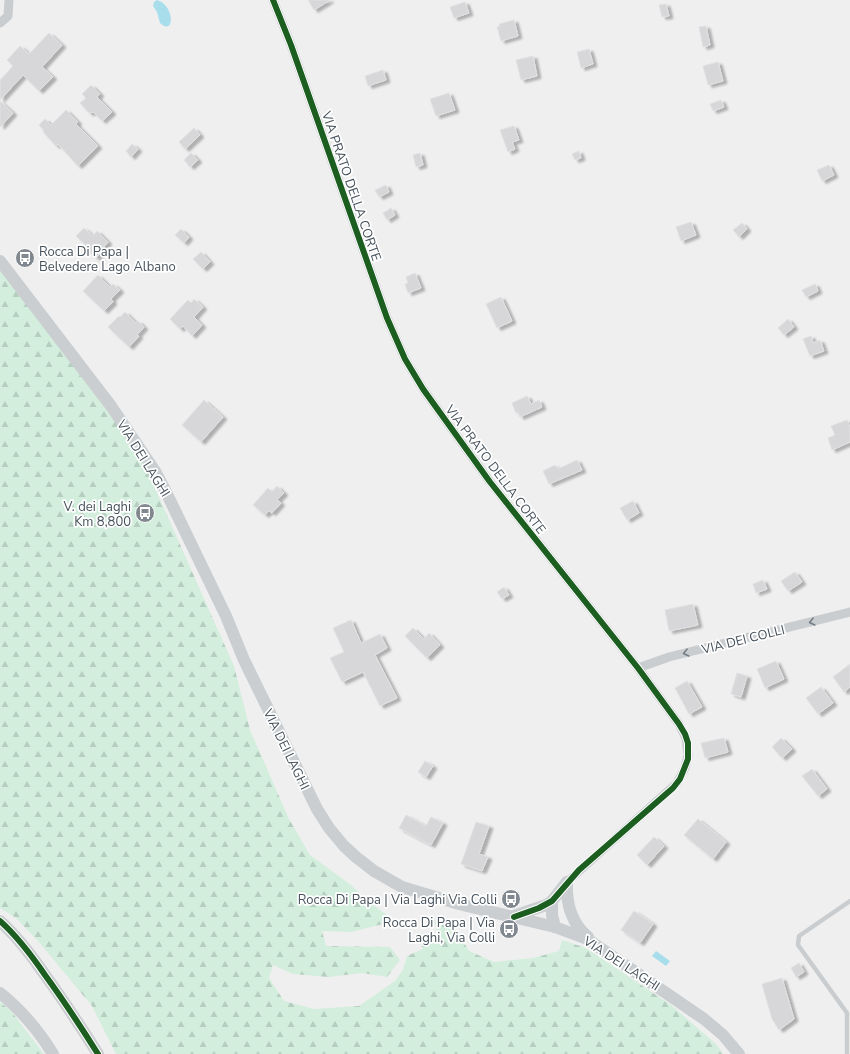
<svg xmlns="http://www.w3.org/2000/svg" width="850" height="1054" font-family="'Nunito Sans',sans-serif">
<defs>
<pattern id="forest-firs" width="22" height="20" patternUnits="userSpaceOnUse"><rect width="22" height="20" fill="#d3eedd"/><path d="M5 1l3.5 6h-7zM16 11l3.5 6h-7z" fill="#b6cec0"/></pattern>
<filter id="shadow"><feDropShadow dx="4" dy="2.5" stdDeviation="1" flood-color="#0004"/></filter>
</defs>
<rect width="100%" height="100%" fill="#efefef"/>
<!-- forest -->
<g fill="url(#forest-firs)">
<polygon points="0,270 48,331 121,430 146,468 234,666 250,730 289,819 310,855 351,885 368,901 395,921 351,932 322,931 326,946 390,947 400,960 387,977 362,973 329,977 293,974 273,965 269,978 284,1001 314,1009 359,1006 395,981 403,970 407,956 423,949 417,933 439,935 434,921 452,923 469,951 494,962 533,958 559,951 562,940 586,948 671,1005 716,1044 723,1054 116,1054 92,1006 38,941 16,918 0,908"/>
<polygon points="0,1002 11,1011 44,1054 0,1054"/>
</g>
<!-- water -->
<g fill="#a8deec">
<path d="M157,0C175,5 175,37 160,23L157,12L153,6L154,2Z"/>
<polygon points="656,951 670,961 666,966 652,956"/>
</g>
<!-- building -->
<g fill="#d7d7d9" stroke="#e0e1e2" filter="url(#shadow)">
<polygon points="308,0 330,0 314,10"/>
<polygon points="465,2 469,13 454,18 450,7"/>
<polygon points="666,4 669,16 662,17 659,5"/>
<polygon points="514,20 518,36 501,41 497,27 500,26 499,24"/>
<polygon points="706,26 710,45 703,47 699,27"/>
<polygon points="49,33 62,45 42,67 53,77 39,91 23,75 0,100 0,80 13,66 7,60 20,46 29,54"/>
<polygon points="589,49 593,64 581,68 577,52"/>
<polygon points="533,56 537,76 521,80 516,60"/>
<polygon points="718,62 723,81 708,85 703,66"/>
<polygon points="383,70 386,80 368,86 365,76"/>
<polygon points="91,85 100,94 97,97 112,112 102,121 93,112 89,113 80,103 86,98 82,94"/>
<polygon points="449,93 455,110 436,116 430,99"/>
<polygon points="721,100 724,107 713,111 710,104"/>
<polygon points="0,101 13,113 0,127"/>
<polygon points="66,110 78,122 76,124 98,146 78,166 58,144 56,146 43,132 44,131 39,125 45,119 51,125"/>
<polygon points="514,126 519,140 512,142 515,149 508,152 500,130"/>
<polygon points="194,128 200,135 185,149 179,142"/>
<polygon points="132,144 138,149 131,157 126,151"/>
<polygon points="579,151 581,158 575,160 572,154"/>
<polygon points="191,153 198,160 190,167 184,160"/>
<polygon points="420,153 423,165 416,167 413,155"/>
<polygon points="829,165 834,175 822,181 817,170"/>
<polygon points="386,185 389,192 379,197 375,190"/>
<polygon points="391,208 395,215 387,220 383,213"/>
<polygon points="691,222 696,235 681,241 676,227"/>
<polygon points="742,223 747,229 739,237 733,230"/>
<polygon points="84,228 93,236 97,231 108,242 102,249 103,250 96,258 83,246 85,244 76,236"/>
<polygon points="181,229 189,237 184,243 175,235"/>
<polygon points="201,252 210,262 203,269 193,259"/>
<polygon points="415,273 421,288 408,293 405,284 408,283 406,277"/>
<polygon points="98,275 110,287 113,284 120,290 111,299 113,302 104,311 83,291"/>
<polygon points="815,284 818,291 806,297 802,290"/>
<polygon points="501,297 512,321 497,328 486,304"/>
<polygon points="194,299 203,307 194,317 202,325 192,336 183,326 180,329 170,319 188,300 191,303"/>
<polygon points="125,312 136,323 138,321 144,327 137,335 139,336 129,347 108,327 119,316 120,317"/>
<polygon points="788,319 794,327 784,335 778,328"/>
<polygon points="811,336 813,343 820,340 824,351 810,356 803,339"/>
<polygon points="527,396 531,404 539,400 542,407 520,417 518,412 516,413 512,403"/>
<polygon points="204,400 223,417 201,442 182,425"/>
<polygon points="847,420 850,427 850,442 832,450 828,438 835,435 831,426"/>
<polygon points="577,460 582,470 549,484 543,471 555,465 558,469"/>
<polygon points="277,486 284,493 277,500 281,503 272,513 269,511 265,515 253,505 268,488 272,492"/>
<polygon points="633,501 639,513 627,520 620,508"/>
<polygon points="795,572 802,582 788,591 781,581"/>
<polygon points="763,580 767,589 756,593 753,584"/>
<polygon points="504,587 509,595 502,599 497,592"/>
<polygon points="693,604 698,625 669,631 665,610"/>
<polygon points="351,620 361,643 380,634 387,648 375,655 397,698 380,706 363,672 342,682 330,658 344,652 333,628"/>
<polygon points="413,628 424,639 429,633 440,645 427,658 405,636"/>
<polygon points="776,661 784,679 765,688 757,669"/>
<polygon points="850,664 850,687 844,692 833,677"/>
<polygon points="737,673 747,676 741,697 731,694"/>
<polygon points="687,681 702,707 689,714 675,688"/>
<polygon points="821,687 833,703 818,714 806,698"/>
<polygon points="724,738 728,752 705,758 701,743"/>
<polygon points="781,738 792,749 782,758 772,747"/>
<polygon points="425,761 433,766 426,777 418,772"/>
<polygon points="812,769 827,789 818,796 802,776"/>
<polygon points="406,815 426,826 431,817 443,823 431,845 399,828"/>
<polygon points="698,819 726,842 713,859 684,835"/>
<polygon points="476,822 489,826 479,854 488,857 482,871 461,864"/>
<polygon points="654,837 664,846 647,865 637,855"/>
<polygon points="634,911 653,924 640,943 621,930"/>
<polygon points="799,963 804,972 796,977 791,968"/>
<polygon points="782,978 794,1019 779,1030 772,1019 762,984"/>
</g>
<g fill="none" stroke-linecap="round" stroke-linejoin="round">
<!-- lane -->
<polyline stroke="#cacdd0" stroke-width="4.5" points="847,1054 847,1013 798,945 799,936 850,901"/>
<!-- street -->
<g stroke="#cacdd0" stroke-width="9">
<polyline points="273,0 291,45 387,318 405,359 423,389 490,482 638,668 679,724 686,738 688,755 685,768 677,783 567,882"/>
<polyline points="0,23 8,16 9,0"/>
<polyline points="638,668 669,657 850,612"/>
</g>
<!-- secondary -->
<g stroke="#caced1" stroke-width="12">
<polyline points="0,261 111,406 155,471 166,492 226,616 244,660 267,707 317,809 329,828 344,846 356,857 374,871 402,887 459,904 555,927 587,939 704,1019 723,1035 739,1054"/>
<path d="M567,882C566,903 571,923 588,937"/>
<polyline points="552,901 552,915 555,927"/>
<polyline points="514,916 546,905 552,901 567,882"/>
<path d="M0,921C18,937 32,956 45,975C64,1001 81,1027 98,1054"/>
<path d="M0,993C21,1010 39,1031 53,1054"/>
</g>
<defs>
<g id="cycleway">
<polyline points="273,0 291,45 387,318 405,359 423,389 490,482 638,668 679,724 685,734 688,743 688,759 680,779 673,788 579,870 552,901 539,908 514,917"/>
<path d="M0,921C18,937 32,956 45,975C64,1001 81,1027 98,1054"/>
</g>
</defs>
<!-- cycleway casing -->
<use href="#cycleway" stroke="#fff" stroke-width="8"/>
<!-- cycleway -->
<use href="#cycleway" stroke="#1b5e20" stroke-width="6"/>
</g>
<!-- one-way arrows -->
<defs><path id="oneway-chevron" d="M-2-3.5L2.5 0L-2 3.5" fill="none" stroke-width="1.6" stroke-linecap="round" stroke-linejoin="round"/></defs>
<g stroke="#747c84">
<use href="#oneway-chevron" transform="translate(812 622) rotate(166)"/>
<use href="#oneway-chevron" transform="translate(686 653) rotate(166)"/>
</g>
<!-- icons -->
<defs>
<symbol id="bus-disc" viewBox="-11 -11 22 22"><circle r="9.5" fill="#81888f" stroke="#fff"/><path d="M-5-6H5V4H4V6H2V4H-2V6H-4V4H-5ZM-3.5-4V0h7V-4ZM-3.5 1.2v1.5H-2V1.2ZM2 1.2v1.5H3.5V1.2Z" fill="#fff"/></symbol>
</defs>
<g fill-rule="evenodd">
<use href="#bus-disc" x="14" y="247" width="22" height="22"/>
<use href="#bus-disc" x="134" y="502" width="22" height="22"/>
<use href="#bus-disc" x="500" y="888" width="22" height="22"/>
<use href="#bus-disc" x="498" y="918" width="22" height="22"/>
</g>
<g text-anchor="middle" stroke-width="3.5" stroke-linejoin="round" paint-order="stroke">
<!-- street labels -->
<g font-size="13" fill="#46515b" stroke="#fff">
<text transform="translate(352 186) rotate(71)" y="5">VIA PRATO DELLA CORTE</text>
<text transform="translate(144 458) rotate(58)" y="5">VIA DEI LAGHI</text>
<text transform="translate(496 469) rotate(53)" y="5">VIA PRATO DELLA CORTE</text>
<text transform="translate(743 639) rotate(-14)" y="5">VIA DEI COLLI</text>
<text transform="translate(287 749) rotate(64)" y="5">VIA DEI LAGHI</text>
<text transform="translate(622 963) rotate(33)" y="5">VIA DEI LAGHI</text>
</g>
<!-- poi labels -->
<g font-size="13" fill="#46515b" stroke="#fff" text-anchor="end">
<text x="39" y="256" text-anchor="start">Rocca Di Papa |<tspan x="39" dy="15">Belvedere Lago Albano</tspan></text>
<text x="131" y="511">V. dei Laghi<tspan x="131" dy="15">Km 8,800</tspan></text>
<text x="497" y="904">Rocca Di Papa | Via Laghi Via Colli</text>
<text x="495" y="927">Rocca Di Papa | Via<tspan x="495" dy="15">Laghi, Via Colli</tspan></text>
</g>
</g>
</svg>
